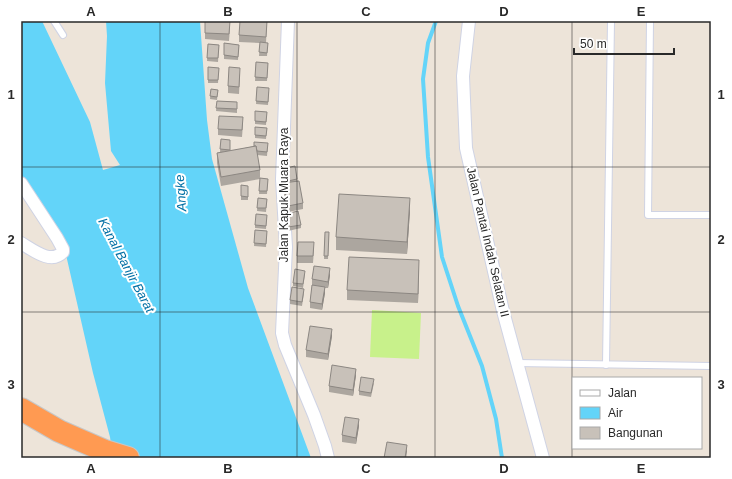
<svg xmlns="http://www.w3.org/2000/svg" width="732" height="479" font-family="Arial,sans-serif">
<rect width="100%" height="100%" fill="#ede4d9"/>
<!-- pitch -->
<polygon fill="#c8f18b" points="372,310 421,313 419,359 370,357"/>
<!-- water -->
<polygon fill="#63d4f9" points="21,21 42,21 90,122 103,170 120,165 111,151 105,83 107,36 106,21 200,21 207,120 212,159 248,288 311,458 113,458 110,437 93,373 64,246 21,177"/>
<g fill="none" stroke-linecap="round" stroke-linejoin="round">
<!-- stream -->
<polyline stroke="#63d4f9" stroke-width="4" points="436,21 428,43 423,79 428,157 442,257 458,306 482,366 496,419 502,458"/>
<defs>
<g id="lane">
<polyline points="54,21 63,35"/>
<polyline points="650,21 648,215 711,215"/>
<polyline points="517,363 711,366"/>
<polyline points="606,365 611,21"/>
</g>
<g id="street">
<polyline points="288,21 282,179 286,247 282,333 285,345 314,415 325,446 328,458"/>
<polyline points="469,21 463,76 466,148 503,311 543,458"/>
<path d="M21,183L57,238L63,249V252C51,265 33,250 21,243"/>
</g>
<polyline id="highway" points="21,409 59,431 105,451 128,458"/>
</defs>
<!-- lane casing -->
<use href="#lane" stroke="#cfd3e4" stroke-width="8"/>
<!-- street casing -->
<use href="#street" stroke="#cfd3e4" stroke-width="14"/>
<!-- highway casing -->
<use href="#highway" stroke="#c7c7c7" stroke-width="24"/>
<!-- lane -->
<use href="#lane" stroke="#fff" stroke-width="6"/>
<!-- street -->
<use href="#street" stroke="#fff" stroke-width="12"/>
<!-- highway -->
<use href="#highway" stroke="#ff9a52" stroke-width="22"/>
</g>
<!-- wall -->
<g fill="#aca69f">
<polygon points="267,21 266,43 268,43 267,56 259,56 260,43 239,42 239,35"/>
<polygon points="230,27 229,41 205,39 205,33"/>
<polygon points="224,43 239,45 238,60 224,59"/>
<polygon points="208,44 219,45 218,62 207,61"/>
<polygon points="256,62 268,63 267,81 255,81"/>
<polygon points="208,67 219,68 218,83 208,83"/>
<polygon points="240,74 239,94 228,93 228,86"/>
<polygon points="257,87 269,92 268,105 256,104"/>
<polygon points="211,89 218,90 217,100 210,99"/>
<polygon points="217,101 237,102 237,113 216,111"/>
<polygon points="255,111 267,112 266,125 255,124"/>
<polygon points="243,124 242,137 218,135 218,129"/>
<polygon points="255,127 267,128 266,139 255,138"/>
<polygon points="221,139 230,140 230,151 254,146 268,143 267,156 257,155 260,170 260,179 221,186 217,163 217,153 220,152"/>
<polygon points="286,168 297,179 303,203 303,209 288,212 283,190 283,183 288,182"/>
<polygon points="260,178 268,179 267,194 259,194"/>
<polygon points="241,185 248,186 248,200 241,200"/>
<polygon points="258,198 267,199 266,212 257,211"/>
<polygon points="410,210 407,254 336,250 336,237"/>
<polygon points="286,214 301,225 301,228 288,231"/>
<polygon points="267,215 266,229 255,228 255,225"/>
<polygon points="255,230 267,231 266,247 254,246"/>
<polygon points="325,232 329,232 328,259 324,259"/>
<polygon points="314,249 313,263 297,263 297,256"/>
<polygon points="419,270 418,303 347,300 347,290"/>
<polygon points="305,274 303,288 293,286 293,283"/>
<polygon points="330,275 328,288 325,288 325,293 322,310 310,308 310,302 312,286 312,279"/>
<polygon points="304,293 302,306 290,304 290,300"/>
<polygon points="332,336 328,360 306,357 306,350"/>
<polygon points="356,375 353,396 329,392 329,386"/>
<polygon points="374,383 371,397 359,395 359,391"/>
<polygon points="359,426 356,444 342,442 342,435"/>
</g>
<!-- shaded-wall -->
<g fill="#8c8782">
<polygon points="410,198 410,210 407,254 407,242"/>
<polygon points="419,260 419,270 418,303 418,294"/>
<polygon points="330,268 330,275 328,288 328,282"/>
<polygon points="325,287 325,293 322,310 322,304"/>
<polygon points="332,329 332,336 328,360 328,354"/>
<polygon points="356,369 356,375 353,396 353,390"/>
<polygon points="359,419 359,426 356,444 356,438"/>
<polygon points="407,445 407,451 406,458 405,458"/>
</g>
<!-- building -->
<g fill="#c8c1b9" stroke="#8c8782">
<polygon points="205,21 230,21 229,34 205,33"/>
<polygon points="240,21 267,21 266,37 239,35"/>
<polygon points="260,42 268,43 267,53 259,52"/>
<polygon points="224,43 239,45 238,57 224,55"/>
<polygon points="208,44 219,45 218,58 207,58"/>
<polygon points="256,62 268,63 267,78 255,77"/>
<polygon points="208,67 219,68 218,80 208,80"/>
<polygon points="229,67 240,68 239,87 228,86"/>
<polygon points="257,87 269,88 268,102 256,101"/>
<polygon points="211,89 218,90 217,97 210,96"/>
<polygon points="217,101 237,102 237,109 216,108"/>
<polygon points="255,111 267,112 266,122 255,121"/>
<polygon points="219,116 243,117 242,130 218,129"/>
<polygon points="255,127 267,128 266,136 255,135"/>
<polygon points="221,139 230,140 230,150 220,149"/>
<polygon points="254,142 268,143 267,152 257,151 256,146 254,146"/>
<polygon points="256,146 260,170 221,177 217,153"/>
<polygon points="295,166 297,179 288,181 286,168"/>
<polygon points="260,178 268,179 267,191 259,191"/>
<polygon points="299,181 303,203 288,206 283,183"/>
<polygon points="241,185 248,186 248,197 241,196"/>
<polygon points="339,194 410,198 407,242 336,237"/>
<polygon points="258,198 267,199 266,208 257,208"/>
<polygon points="298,211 301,225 288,227 286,214"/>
<polygon points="256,214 267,215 266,226 255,225"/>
<polygon points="255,230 267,231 266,244 254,243"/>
<polygon points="325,232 329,232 328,256 324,256"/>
<polygon points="298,242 314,242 313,256 297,256"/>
<polygon points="349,257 419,260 418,294 347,290"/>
<polygon points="314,266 330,268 328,282 312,279"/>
<polygon points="295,269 305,271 303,284 293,283"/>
<polygon points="312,285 325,287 322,304 310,302"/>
<polygon points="292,287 304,289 302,302 290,300"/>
<polygon points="310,326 332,329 328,354 306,350"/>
<polygon points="332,365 356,369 353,390 329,386"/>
<polygon points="361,377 374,379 371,393 359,391"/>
<polygon points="345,417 359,419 356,438 342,435"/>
<polygon points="387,442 407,445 405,458 384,458"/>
</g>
<!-- grid -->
<path fill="none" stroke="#292929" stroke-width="1" stroke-opacity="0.55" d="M160,21V458M297,21V458M435,21V458M572,21V458M21,167H711M21,312H711"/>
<g text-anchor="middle" stroke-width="4" stroke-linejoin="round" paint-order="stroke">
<!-- street labels -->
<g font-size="12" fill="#292929" stroke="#fff">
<text transform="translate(284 195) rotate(-90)" y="4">Jalan Kapuk Muara Raya</text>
<text transform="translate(488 242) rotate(77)" y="4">Jalan Pantai Indah Selatan II</text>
</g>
<!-- water labels -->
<g font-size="13" font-style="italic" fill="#0270a5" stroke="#fff">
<text transform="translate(180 193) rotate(-94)" y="5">Angke</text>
<text transform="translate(127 265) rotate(62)" y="5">Kanal Banjir Barat</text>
</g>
</g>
<!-- border -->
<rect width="732" height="479" fill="none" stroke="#ffffff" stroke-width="44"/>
<!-- legend -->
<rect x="572" y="377" width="130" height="72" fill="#ffffff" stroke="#a9a9a9"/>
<rect x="580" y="390" width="20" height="6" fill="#ffffff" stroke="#a9a9a9"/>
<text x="608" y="397" font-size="12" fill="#292929">Jalan</text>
<rect x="580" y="407" width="20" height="12" fill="#63d4f9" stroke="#a9a9a9"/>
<text x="608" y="417" font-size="12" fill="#292929">Air</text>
<rect x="580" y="427" width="20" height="12" fill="#c8c1b9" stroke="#a9a9a9"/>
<text x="608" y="437" font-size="12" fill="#292929">Bangunan</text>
<!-- scale -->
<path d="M574 48v6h100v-6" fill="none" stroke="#292929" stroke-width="2"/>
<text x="580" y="48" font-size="12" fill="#292929" stroke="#ffffff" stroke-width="3" paint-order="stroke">50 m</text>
<rect x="22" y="22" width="688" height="435" fill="none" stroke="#292929" stroke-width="1.5"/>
<g font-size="13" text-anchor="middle" font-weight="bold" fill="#292929">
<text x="91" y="16">A</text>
<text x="228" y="16">B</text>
<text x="366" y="16">C</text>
<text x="504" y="16">D</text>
<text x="641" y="16">E</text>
<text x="11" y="99">1</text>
<text x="721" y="99">1</text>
<text x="11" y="244">2</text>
<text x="721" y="244">2</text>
<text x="11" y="389">3</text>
<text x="721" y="389">3</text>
<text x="91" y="473">A</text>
<text x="228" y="473">B</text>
<text x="366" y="473">C</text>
<text x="504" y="473">D</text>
<text x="641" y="473">E</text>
</g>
</svg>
